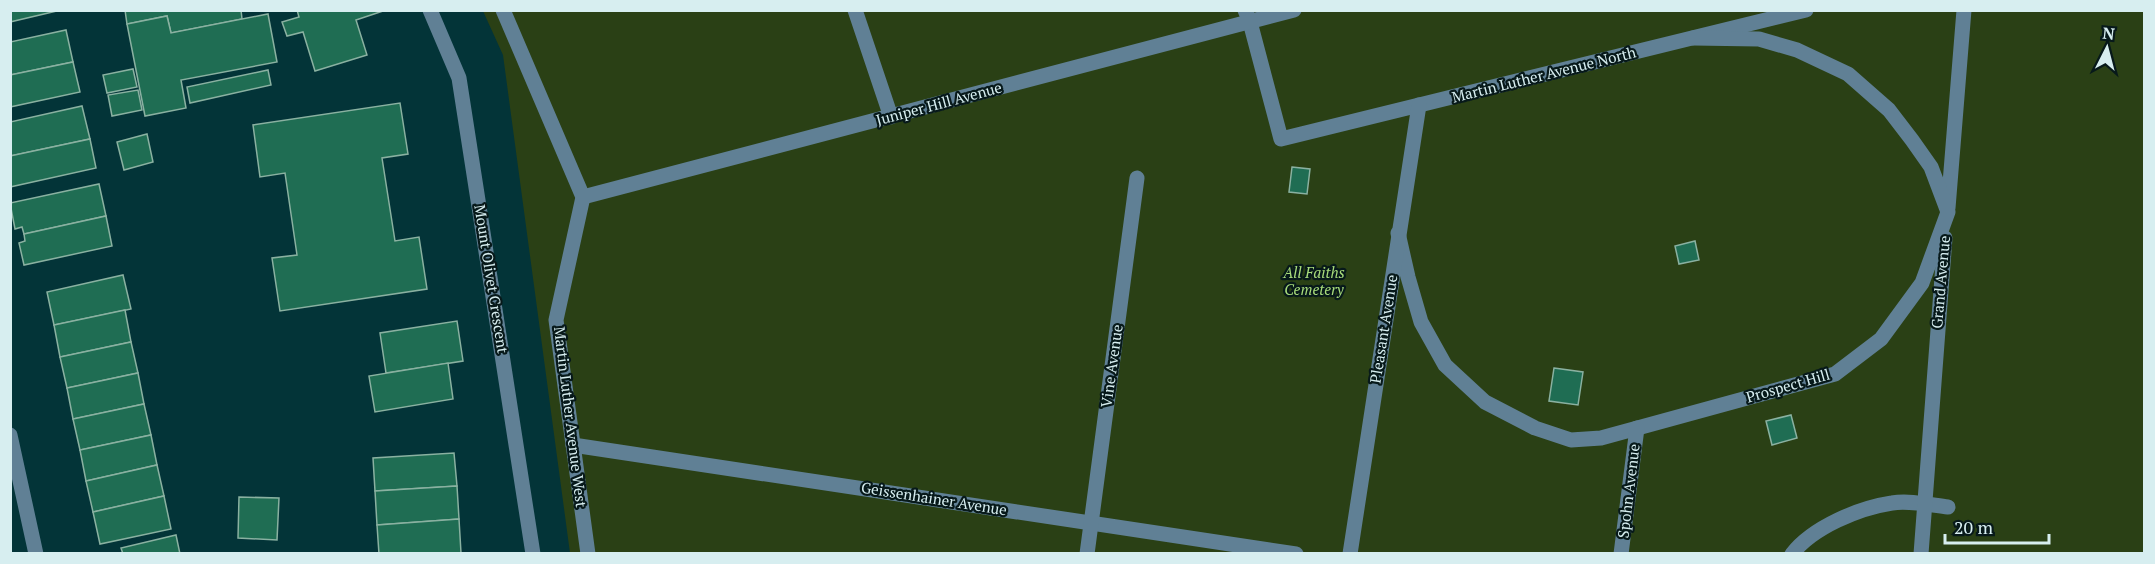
<svg xmlns="http://www.w3.org/2000/svg" width="2155" height="564" font-family="'PT Serif',serif">
<rect width="100%" height="100%" fill="#033438"/>
<!-- green -->
<polygon fill="#2a4015" points="483,11 2144,11 2144,553 570,553 503,55"/>
<!-- building -->
<g fill="#1f6d53" stroke="#8ab1a1" stroke-width="1.5">
<polygon points="10,10 61,10 10,22"/>
<polygon points="125,10 241,10 242,19 171,33 167,16 127,24"/>
<polygon points="297,10 386,10 356,20 367,55 315,71 303,32 287,36 282,22 299,17"/>
<polygon points="268,14 277,62 181,80 186,108 145,116 127,24 167,16 171,33"/>
<polygon points="66,30 73,62 10,75 10,42"/>
<polygon points="73,62 80,92 10,107 10,75"/>
<polygon points="133,69 137,87 107,93 103,75"/>
<polygon points="268,70 271,85 190,103 187,87"/>
<polygon points="138,90 142,110 112,116 108,95"/>
<polygon points="400,103 408,154 382,158 395,241 419,237 427,289 280,311 272,258 297,255 285,173 260,177 253,125"/>
<polygon points="82,106 90,139 10,156 10,122"/>
<polygon points="147,134 153,162 124,170 117,142"/>
<polygon points="90,139 96,168 10,187 10,156"/>
<polygon points="1292,167 1310,169 1307,194 1289,192"/>
<polygon points="99,184 106,216 24,234 22,227 15,229 10,203"/>
<polygon points="106,216 112,246 24,265 19,243 25,241 24,234"/>
<polygon points="1695,241 1699,260 1679,264 1675,246"/>
<polygon points="123,275 131,309 54,325 47,292"/>
<polygon points="125,310 131,342 60,357 54,325"/>
<polygon points="457,321 463,361 386,373 380,333"/>
<polygon points="131,342 138,373 67,388 60,357"/>
<polygon points="448,363 453,399 375,412 369,376"/>
<polygon points="1554,368 1583,372 1578,405 1549,401"/>
<polygon points="138,373 144,404 73,419 67,388"/>
<polygon points="144,404 151,435 80,450 73,419"/>
<polygon points="1791,415 1797,438 1772,445 1766,421"/>
<polygon points="151,435 157,465 86,481 80,450"/>
<polygon points="454,453 457,486 375,491 373,458"/>
<polygon points="157,465 164,496 93,512 86,481"/>
<polygon points="457,486 459,519 377,525 375,491"/>
<polygon points="164,496 171,529 100,544 93,512"/>
<polygon points="239,497 279,498 277,540 238,538"/>
<polygon points="459,519 461,553 379,554 377,525"/>
<polygon points="176,535 180,554 123,554 121,548"/>
</g>
<g fill="none" stroke-linecap="round" stroke-linejoin="round">
<!-- minor -->
<g stroke="#608095" stroke-width="15">
<polyline points="430,10 459,78 533,554"/>
<polyline points="503,10 583,197 556,320 588,554"/>
<polyline points="855,10 891,117"/>
<polyline points="1245,10 1250,22 1281,139 1806,10"/>
<polyline points="583,197 1294,10"/>
<polyline points="1948,208 1964,10"/>
<polyline points="1398,233 1408,277 1421,322 1445,365 1485,402 1535,428 1571,440 1601,438 1835,374 1881,339 1922,283 1948,212 1931,167 1912,140 1889,110 1848,74 1797,50 1759,39 1693,38"/>
<polyline points="10,435 36,554"/>
<polyline points="573,445 1296,554"/>
<polyline points="1087,554 1137,178"/>
<polyline points="1350,554 1419,105"/>
<polyline points="1621,554 1637,428"/>
<path d="M1792,554C1813,527 1859,508 1892,503C1909,500 1931,505 1948,507"/>
<polyline points="1921,554 1945,238"/>
</g>
</g>
<g text-anchor="middle" stroke-width="4.5" stroke-linejoin="round" paint-order="stroke">
<!-- street labels -->
<g font-size="15" fill="#d7eef0" stroke="#07191a">
<text transform="translate(1544 75) rotate(-14)" y="5">Martin Luther Avenue North</text>
<text transform="translate(939 104) rotate(-15)" y="5">Juniper Hill Avenue</text>
<text transform="translate(491 279) rotate(81)" y="5">Mount Olivet Crescent</text>
<text transform="translate(1941 282) rotate(-85)" y="5">Grand Avenue</text>
<text transform="translate(1384 329) rotate(-81)" y="5">Pleasant Avenue</text>
<text transform="translate(1112 366) rotate(-82)" y="5">Vine Avenue</text>
<text transform="translate(1788 386) rotate(-16)" y="5">Prospect Hill</text>
<text transform="translate(570 417) rotate(83)" y="5">Martin Luther Avenue West</text>
<text transform="translate(1629 491) rotate(-83)" y="5">Spohn Avenue</text>
<text transform="translate(934 499) rotate(9)" y="5">Geissenhainer Avenue</text>
</g>
<!-- park labels -->
<g font-size="15" font-style="italic" fill="#a8dc7b" stroke="#07191a">
<text x="1314" y="278">All Faiths<tspan x="1314" dy="17">Cemetery</tspan></text>
</g>
</g>
<!-- border -->
<rect width="2155" height="564" fill="none" stroke="#d7eef0" stroke-width="24"/>
<!-- north arrow -->
<g transform="translate(2107 48) rotate(6)" stroke="#07191a" stroke-width="4.5" paint-order="stroke">
<path d="M0-4.5L10 22L0 15L-10 22Z" fill="#d7eef0"/>
<text y="-9" font-size="16" font-weight="bold" text-anchor="middle" fill="#d7eef0">N</text>
</g>
<!-- scale -->
<path d="M1945 534v9h104v-9" fill="none" stroke="#d7eef0" stroke-width="3"/>
<text x="1954" y="534" font-size="18" fill="#d7eef0" stroke="#07191a" stroke-width="4.5" paint-order="stroke">20 m</text>
</svg>
